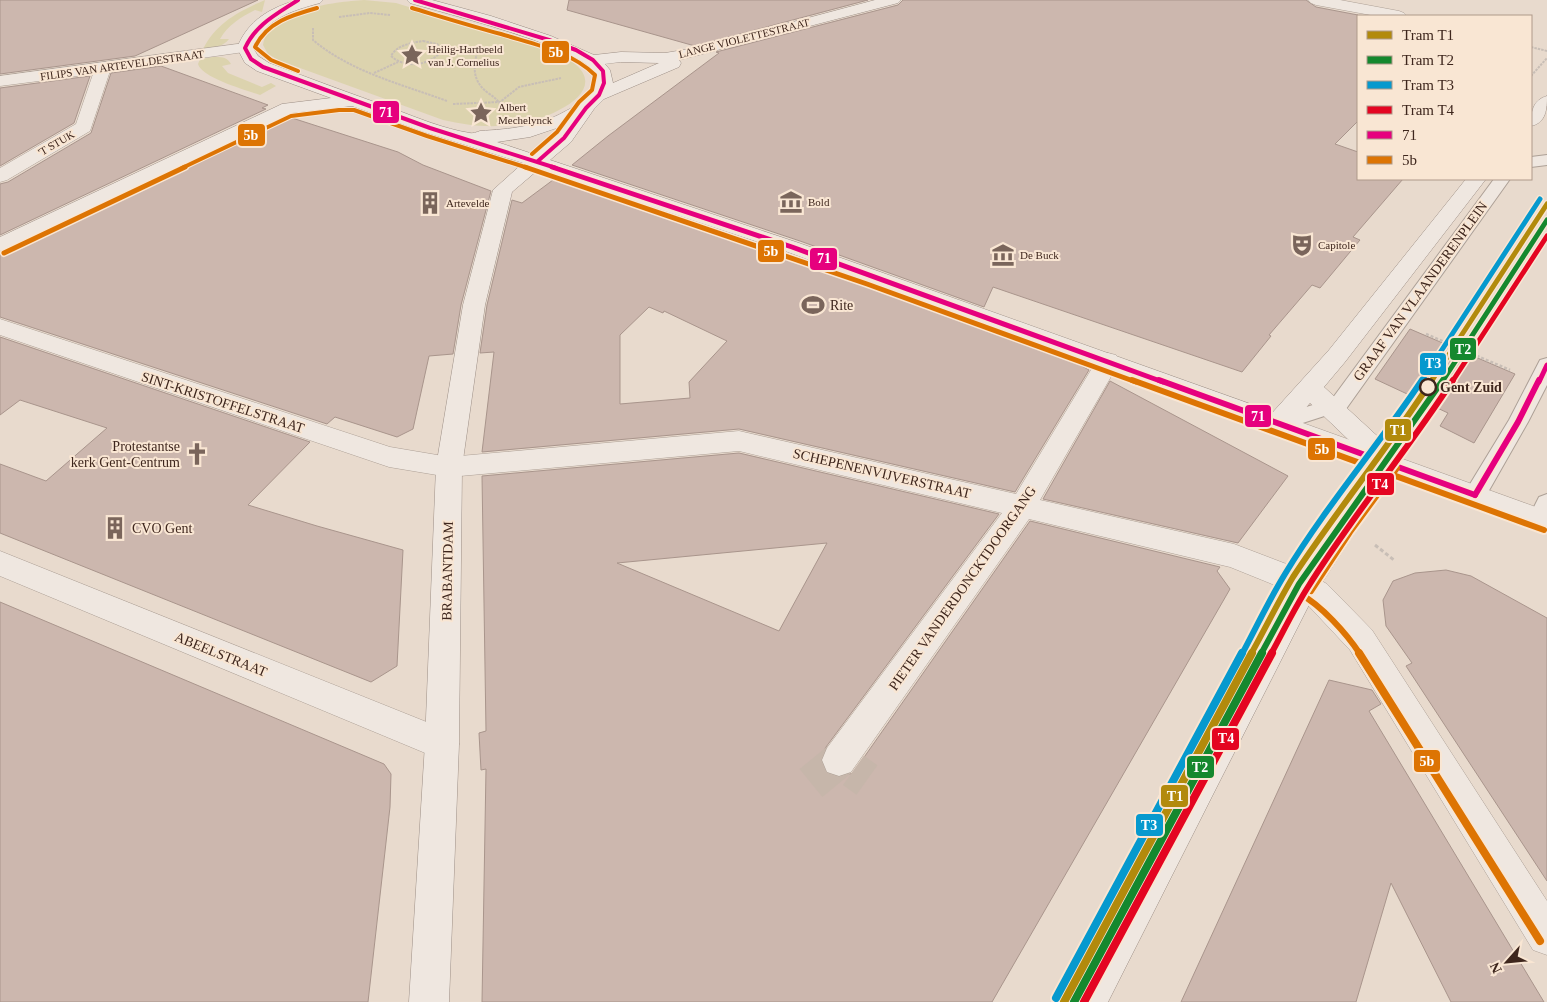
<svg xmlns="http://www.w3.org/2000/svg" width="1547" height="1002" font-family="Georgia,serif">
<rect width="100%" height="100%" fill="#e8dacd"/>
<!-- green -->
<g fill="#dcd3ae">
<path d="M265,0L262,12L255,10C241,17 228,25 220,39H229C223,47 213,48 203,49C216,23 239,11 265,0Z"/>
<path d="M364,0L396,3L554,52C628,84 553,120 511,125C487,128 466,125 443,120L278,60L268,54L263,45C270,9 334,2 364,0Z"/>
<path d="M213,57C219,57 227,56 231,64L222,66L228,73L262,87L271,83L276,86L260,95C246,90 202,78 198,64L200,59Z"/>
</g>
<!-- building -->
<g fill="#ccb7ae" stroke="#a9958c" fill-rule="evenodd">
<polygon points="0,0 258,0 135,56 0,74"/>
<polygon points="569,0 868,0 695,46 567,10"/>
<polygon points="903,0 1306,0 1316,7 1358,15 1358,121 1335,144 1358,152 1358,179 1403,179 1353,237 1360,240 1320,288 1312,285 1269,335 1271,336 1242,372 993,287 984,307 800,241 572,165 608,136 719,53 716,52 898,5"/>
<polygon points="161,66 268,105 262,108 266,109 0,235 0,184 8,182 91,133 111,73"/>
<polygon points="90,76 74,123 0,166 0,88"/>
<polygon points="289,117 398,152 423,165 491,191 461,305 453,354 429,356 413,429 397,437 335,417 327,424 0,317 0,253"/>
<path d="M557,177L784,253L1064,356L1089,370L1015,492L739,429L482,452L494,352L480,353L487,305L512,200L522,203ZM649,307L663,313L664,311L727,341L689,382L690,398L620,404V335Z"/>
<polygon points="1410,329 1515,374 1474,443 1440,426 1448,413 1375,379"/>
<polygon points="0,337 310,442 248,505 317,526 403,550 397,666 371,682 0,533 0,464 46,481 107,428 20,400 0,415"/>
<polygon points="1110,381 1288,476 1238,543 1043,499"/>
<path d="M739,453L999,514L826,747L820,759L825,773L838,778L853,773L1030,521L1220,567L1217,571L1230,589L992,1002H482L486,769L481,770L479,733L486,731L482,476ZM827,543L779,631L617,563Z"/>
<polygon points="1446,570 1471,576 1547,618 1547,881 1406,666 1412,663 1386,626 1383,600 1393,581 1415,573"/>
<polygon points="0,602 384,764 391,774 390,807 368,1002 0,1002"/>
<polygon points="1329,680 1372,690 1381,704 1369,711 1544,1002 1451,1002 1391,883 1356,1002 1181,1002"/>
</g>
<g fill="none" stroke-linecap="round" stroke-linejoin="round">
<!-- street-tunnel -->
<polyline stroke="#c6b6aa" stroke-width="36" stroke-dasharray="36 18" stroke-linecap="butt" points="811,783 839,760 867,780"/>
<defs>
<g id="lane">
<polygon points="1547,155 1547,165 1531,167 1531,157"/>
<polygon points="1494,179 1510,179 1346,409 1278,431 1271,428 1268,423 1271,418 1332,399"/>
<polygon points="1547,358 1547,385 1528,422 1483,501 1475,504 1467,501 1464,495 1467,489 1509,420 1540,360"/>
<polygon points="1547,494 1547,525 1539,528 1531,525 1528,519 1539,497"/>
</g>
<g id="street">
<polygon points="1308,0 1340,0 1399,11 1404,13 1407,16 1376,16 1316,5 1311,3"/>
<polygon points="245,43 251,45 253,48 251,51 110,71 90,131 7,180 0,182 0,168 76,124 93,74 0,86 0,76"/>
<polygon points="0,319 390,447 449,457 739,431 1016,494 1100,355 1108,353 1116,355 1120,361 1040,500 1234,544 1302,570 1327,584 1372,630 1547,901 1547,955 1533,950 1350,650 1305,602 1282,588 1230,567 1029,519 851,772 839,776 827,772 822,760 827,748 1002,513 739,451 449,477 389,467 0,335"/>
<polygon points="1278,414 1547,511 1547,533 1269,430 1265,423 1269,416"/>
<polygon points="0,551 454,733 459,744 454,755 442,760 0,576"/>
</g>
<g id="secondary">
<path d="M297,0H323L320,3C293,10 264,19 253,48L258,56L269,63C311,79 352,94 394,109C418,118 444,129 470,133C472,134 477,132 480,131C510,129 537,127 564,112C577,105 602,93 595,74C586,48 440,12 410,3L407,0H432L491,16L551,36L594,55L621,52L665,53L695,48L875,0H901L898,3L679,60L681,63L679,67L604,99L594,109L571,142L550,160L799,243L1273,412L1329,350L1466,179H1486L1345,362L1324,387L1399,456L1403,463L1353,535L1314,595L1108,1002H1067L1294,577L1333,519L1374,464L1310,403C1298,417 1289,435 1269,430L785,251L539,169L512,192L485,305L462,467L459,744L449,1002H409L425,744L436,467L463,305L493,190L523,163L424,132L352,106L292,113L7,249L0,251V237L282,104L331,98L257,71L245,63L237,48C248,20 270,8 297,0ZM621,62L659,63L613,83L610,70L605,64ZM563,126L557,134L533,154L497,142L530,137Z"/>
<path d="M1547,96C1547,109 1546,123 1531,126C1531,113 1532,100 1547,96Z"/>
</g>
</defs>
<!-- lane casing -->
<use href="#lane" stroke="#ada096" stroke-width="2"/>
<!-- street casing -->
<use href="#street" stroke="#ada096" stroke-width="1"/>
<!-- secondary casing -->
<use href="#secondary" stroke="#9d8f86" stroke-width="1"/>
<!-- path-far2 -->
<g stroke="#c8beb6" stroke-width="2" stroke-dasharray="2.5 1" stroke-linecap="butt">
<polyline points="339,17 370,13 390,15"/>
<path d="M313,28V40C351,72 401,84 447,101"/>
<path d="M423,41L437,44L442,50C431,66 405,69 391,56C397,45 411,43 423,41Z"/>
<path d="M479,46C473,65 471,80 488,93C494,97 498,100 502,107"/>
<polyline points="1531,47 1547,51"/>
<polyline points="374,73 398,62"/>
<polyline points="1531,76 1547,58"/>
<polyline points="453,104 500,102 519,87 561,78"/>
</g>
<!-- path-far1 -->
<polyline stroke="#c8beb6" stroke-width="2.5" stroke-dasharray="3 2" stroke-linecap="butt" points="1426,334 1510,370"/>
<!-- path -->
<polyline stroke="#c8beb6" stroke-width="3" stroke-dasharray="4 2.5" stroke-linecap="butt" points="1375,545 1394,560"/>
<!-- lane -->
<use href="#lane" fill="#efe7e0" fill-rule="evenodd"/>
<!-- street -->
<use href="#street" fill="#efe7e0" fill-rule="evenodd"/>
<!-- secondary -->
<use href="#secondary" fill="#efe7e0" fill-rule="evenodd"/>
<defs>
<g id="bus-1-far2">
<path d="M298,0C277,14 256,24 245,48L251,59L263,67L430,128L556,168"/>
<polyline points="415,0 549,40 576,50 593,60 603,71 604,83 599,95 586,108 564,138 538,161"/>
</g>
<g id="bus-1-far1">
<polyline points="552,167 792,247 1163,382"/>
<polyline points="1539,382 1547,365"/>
</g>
<g id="bus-1">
<polyline points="1159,380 1475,495"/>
<polyline points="1475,495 1518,422 1539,380"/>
</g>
<g id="bus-2-far3">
<path d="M412,8C442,17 471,26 501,34C533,44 571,51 595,75L592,90L579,102L557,132L532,154"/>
<path d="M298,71L271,60L255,47C267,22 292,15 317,8"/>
<polyline points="182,168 291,116 339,110 354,110 427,136 528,168"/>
</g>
<g id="bus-2-far2">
<polyline points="525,167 867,284 1136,382"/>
<polyline points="4,253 185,167"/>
</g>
<g id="bus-2-far1">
<polyline points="1132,380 1544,530"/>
<polyline points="1311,591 1350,532 1397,468"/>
<path d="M1300,594C1321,605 1347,634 1360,654"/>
</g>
<polyline id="bus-2" points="1359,653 1540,941"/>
</defs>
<!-- bus-1-far2 casing -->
<use href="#bus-1-far2" stroke="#f9e6d3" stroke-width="6"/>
<!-- bus-1-far1 casing -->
<use href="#bus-1-far1" stroke="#f9e6d3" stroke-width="8"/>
<!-- bus-1 casing -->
<use href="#bus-1" stroke="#f9e6d3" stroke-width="10"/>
<!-- bus-2-far3 casing -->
<use href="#bus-2-far3" stroke="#f9e6d3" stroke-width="6"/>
<!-- bus-2-far2 casing -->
<use href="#bus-2-far2" stroke="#f9e6d3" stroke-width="8"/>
<!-- bus-2-far1 casing -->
<use href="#bus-2-far1" stroke="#f9e6d3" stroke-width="10"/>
<!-- bus-2 casing -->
<use href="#bus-2" stroke="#f9e6d3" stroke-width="12"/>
<!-- bus-1-far2 -->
<use href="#bus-1-far2" stroke="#e6007e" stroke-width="4"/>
<!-- bus-1-far1 -->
<use href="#bus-1-far1" stroke="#e6007e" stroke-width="5"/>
<!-- bus-1 -->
<use href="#bus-1" stroke="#e6007e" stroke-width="6"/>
<!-- bus-2-far3 -->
<use href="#bus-2-far3" stroke="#dd7403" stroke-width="4"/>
<!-- bus-2-far2 -->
<use href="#bus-2-far2" stroke="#dd7403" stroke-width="5"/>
<!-- bus-2-far1 -->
<use href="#bus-2-far1" stroke="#dd7403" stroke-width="6"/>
<!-- bus-2 -->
<use href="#bus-2" stroke="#dd7403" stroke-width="8"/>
<defs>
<polyline id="tram-1-far2" points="1431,382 1547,204"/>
<path id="tram-1-far1" d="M1251,654C1265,629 1278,602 1293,577C1337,510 1388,448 1432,380"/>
<polyline id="tram-1" points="1064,1002 1252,653"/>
<polyline id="tram-2-far2" points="1442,382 1547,220"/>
<polyline id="tram-2-far1" points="1261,654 1299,584 1443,380"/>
<polyline id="tram-2" points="1074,1002 1262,653"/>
<polyline id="tram-3-far2" points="1421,382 1540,199"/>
<path id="tram-3-far1" d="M1242,654C1256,628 1269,600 1285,574C1326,506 1378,446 1422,380"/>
<polyline id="tram-3" points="1056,998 1242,653"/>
<polyline id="tram-4-far2" points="1452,382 1547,236"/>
<path id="tram-4-far1" d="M1271,654C1283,632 1294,609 1308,587C1352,516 1407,451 1453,380"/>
<polyline id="tram-4" points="1084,1002 1272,653"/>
</defs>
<!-- tram-1-far2 casing -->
<use href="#tram-1-far2" stroke="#f9e6d3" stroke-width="8"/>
<!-- tram-1-far1 casing -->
<use href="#tram-1-far1" stroke="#f9e6d3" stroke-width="10"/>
<!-- tram-1 casing -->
<use href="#tram-1" stroke="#f9e6d3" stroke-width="12"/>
<!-- tram-2-far2 casing -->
<use href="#tram-2-far2" stroke="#f9e6d3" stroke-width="8"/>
<!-- tram-2-far1 casing -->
<use href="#tram-2-far1" stroke="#f9e6d3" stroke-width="10"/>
<!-- tram-2 casing -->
<use href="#tram-2" stroke="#f9e6d3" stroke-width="12"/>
<!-- tram-3-far2 casing -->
<use href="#tram-3-far2" stroke="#f9e6d3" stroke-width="8"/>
<!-- tram-3-far1 casing -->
<use href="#tram-3-far1" stroke="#f9e6d3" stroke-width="10"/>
<!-- tram-3 casing -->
<use href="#tram-3" stroke="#f9e6d3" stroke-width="12"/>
<!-- tram-4-far2 casing -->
<use href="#tram-4-far2" stroke="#f9e6d3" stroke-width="8"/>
<!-- tram-4-far1 casing -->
<use href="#tram-4-far1" stroke="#f9e6d3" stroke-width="10"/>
<!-- tram-4 casing -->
<use href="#tram-4" stroke="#f9e6d3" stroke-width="12"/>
<!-- tram-1-far2 -->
<use href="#tram-1-far2" stroke="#b28a0c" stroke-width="5"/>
<!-- tram-1-far1 -->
<use href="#tram-1-far1" stroke="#b28a0c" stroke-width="6"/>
<!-- tram-1 -->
<use href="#tram-1" stroke="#b28a0c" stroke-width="8"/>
<!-- tram-2-far2 -->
<use href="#tram-2-far2" stroke="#15882e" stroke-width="5"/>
<!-- tram-2-far1 -->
<use href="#tram-2-far1" stroke="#15882e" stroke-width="6"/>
<!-- tram-2 -->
<use href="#tram-2" stroke="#15882e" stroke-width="8"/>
<!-- tram-3-far2 -->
<use href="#tram-3-far2" stroke="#0699ce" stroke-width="5"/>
<!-- tram-3-far1 -->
<use href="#tram-3-far1" stroke="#0699ce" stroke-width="6"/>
<!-- tram-3 -->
<use href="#tram-3" stroke="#0699ce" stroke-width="8"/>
<!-- tram-4-far2 -->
<use href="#tram-4-far2" stroke="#e40521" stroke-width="5"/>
<!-- tram-4-far1 -->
<use href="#tram-4-far1" stroke="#e40521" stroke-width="6"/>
<!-- tram-4 -->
<use href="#tram-4" stroke="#e40521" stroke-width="8"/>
</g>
<!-- icons -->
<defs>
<symbol id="sight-bare" viewBox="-9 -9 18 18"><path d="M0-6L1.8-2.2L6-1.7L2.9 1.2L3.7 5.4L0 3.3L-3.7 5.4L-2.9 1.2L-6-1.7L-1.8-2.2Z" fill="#7a655b" stroke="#f9e6d3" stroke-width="2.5" paint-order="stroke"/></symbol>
<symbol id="museum-bare" viewBox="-9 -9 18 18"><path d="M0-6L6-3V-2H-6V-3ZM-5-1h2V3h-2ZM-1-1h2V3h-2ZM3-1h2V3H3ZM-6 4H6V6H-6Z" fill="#7a655b" stroke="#f9e6d3" stroke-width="2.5" paint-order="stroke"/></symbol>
<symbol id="building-bare" viewBox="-9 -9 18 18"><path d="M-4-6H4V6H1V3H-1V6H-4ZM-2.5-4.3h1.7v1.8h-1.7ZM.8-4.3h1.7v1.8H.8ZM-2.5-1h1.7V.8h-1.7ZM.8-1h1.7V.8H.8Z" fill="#7a655b" stroke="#f9e6d3" stroke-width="2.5" paint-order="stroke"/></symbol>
<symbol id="theatre-bare" viewBox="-9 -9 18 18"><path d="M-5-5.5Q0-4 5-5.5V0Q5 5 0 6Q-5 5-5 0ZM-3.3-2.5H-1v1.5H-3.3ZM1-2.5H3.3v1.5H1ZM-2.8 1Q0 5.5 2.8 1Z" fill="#7a655b" stroke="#f9e6d3" stroke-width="2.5" paint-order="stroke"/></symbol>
<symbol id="stadium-bare" viewBox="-9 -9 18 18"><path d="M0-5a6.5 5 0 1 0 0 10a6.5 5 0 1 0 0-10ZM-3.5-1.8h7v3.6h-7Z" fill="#7a655b" stroke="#f9e6d3" stroke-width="2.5" paint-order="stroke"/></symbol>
<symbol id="church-bare" viewBox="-9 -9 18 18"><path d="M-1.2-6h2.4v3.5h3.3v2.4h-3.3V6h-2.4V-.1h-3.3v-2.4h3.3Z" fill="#7a655b" stroke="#f9e6d3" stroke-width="2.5" paint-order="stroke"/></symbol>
</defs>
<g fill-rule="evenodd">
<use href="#sight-bare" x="396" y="39" width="32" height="32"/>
<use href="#sight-bare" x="465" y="97" width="32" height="32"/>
<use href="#museum-bare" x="775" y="186" width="32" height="32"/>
<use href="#building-bare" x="414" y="187" width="32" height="32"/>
<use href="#theatre-bare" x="1286" y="229" width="32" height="32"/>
<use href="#museum-bare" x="987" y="239" width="32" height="32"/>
<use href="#stadium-bare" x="797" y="289" width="32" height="32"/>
<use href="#church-bare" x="181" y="438" width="32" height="32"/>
<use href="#building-bare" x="99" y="512" width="32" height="32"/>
</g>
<!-- markers -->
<circle fill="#f9e6d3" stroke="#3e261d" stroke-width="2.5" cx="1428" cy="387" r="8"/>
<g text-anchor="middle" stroke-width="4" stroke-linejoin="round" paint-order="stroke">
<!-- far-street labels -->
<g font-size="11" fill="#3e261d" stroke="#f9e6d3">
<text transform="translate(744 38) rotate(-14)" y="4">LANGE VIOLETTESTRAAT</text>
<text transform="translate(122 65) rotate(-8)" y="4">FILIPS VAN ARTEVELDESTRAAT</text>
<text transform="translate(56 143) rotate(-30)" y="4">'T STUK</text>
</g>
<!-- far-poi labels -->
<g font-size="11" fill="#3e261d" stroke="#f9e6d3" text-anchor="start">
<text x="428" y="53">Heilig-Hartbeeld<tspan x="428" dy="13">van J. Cornelius</tspan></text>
<text x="498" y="111">Albert<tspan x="498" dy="13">Mechelynck</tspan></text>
<text x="808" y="206">Bold</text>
<text x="446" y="207">Artevelde</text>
<text x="1318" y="249">Capitole</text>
<text x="1020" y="259">De Buck</text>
</g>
<!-- street labels -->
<g font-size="14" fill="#3e261d" stroke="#f9e6d3">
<text transform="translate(1420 291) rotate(-54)" y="5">GRAAF VAN VLAANDERENPLEIN</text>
<text transform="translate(223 402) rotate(18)" y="5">SINT-KRISTOFFELSTRAAT</text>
<text transform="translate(882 473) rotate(13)" y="5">SCHEPENENVIJVERSTRAAT</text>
<text transform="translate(447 571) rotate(-89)" y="5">BRABANTDAM</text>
<text transform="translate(962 588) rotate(-55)" y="5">PIETER VANDERDONCKTDOORGANG</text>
<text transform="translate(221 654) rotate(22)" y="5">ABEELSTRAAT</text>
</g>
<!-- poi labels -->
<g font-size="14" fill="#3e261d" stroke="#f9e6d3" text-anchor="start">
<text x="830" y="310">Rite</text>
<text x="180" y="451" text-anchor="end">Protestantse<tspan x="180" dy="16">kerk Gent-Centrum</tspan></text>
<text x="132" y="533">CVO Gent</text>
</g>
<!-- stop labels -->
<g font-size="14" font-weight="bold" fill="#3e261d" stroke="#f9e6d3" text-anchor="start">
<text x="1440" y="392">Gent Zuid</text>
</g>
</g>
<g stroke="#f9e6d3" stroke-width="2">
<rect x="541" y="40" width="29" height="24" rx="5" fill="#dd7403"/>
<rect x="372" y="100" width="28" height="24" rx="5" fill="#e6007e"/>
<rect x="237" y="123" width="29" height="24" rx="5" fill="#dd7403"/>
<rect x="757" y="239" width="28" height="24" rx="5" fill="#dd7403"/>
<rect x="809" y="247" width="29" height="24" rx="5" fill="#e6007e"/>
<rect x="1449" y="337" width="28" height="24" rx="5" fill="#15882e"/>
<rect x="1419" y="352" width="28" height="24" rx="5" fill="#0699ce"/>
<rect x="1244" y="404" width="28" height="24" rx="5" fill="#e6007e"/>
<rect x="1384" y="418" width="28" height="24" rx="5" fill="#b28a0c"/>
<rect x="1307" y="437" width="29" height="24" rx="5" fill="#dd7403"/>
<rect x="1366" y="472" width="29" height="24" rx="5" fill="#e40521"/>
<rect x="1211" y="727" width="29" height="24" rx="5" fill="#e40521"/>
<rect x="1413" y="749" width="28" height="24" rx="5" fill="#dd7403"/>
<rect x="1186" y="755" width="29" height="24" rx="5" fill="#15882e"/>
<rect x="1160" y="784" width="29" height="24" rx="5" fill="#b28a0c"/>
<rect x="1135" y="813" width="29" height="24" rx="5" fill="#0699ce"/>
</g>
<g font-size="14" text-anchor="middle" font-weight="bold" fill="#fff">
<text x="556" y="57">5b</text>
<text x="386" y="117">71</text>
<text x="251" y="140">5b</text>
<text x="771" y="256">5b</text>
<text x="824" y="263">71</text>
<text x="1463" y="354">T2</text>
<text x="1433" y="368">T3</text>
<text x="1258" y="421">71</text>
<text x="1398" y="435">T1</text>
<text x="1322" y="454">5b</text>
<text x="1380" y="489">T4</text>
<text x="1226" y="743">T4</text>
<text x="1427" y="766">5b</text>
<text x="1200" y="772">T2</text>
<text x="1175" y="801">T1</text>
<text x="1149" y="830">T3</text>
</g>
<!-- legend -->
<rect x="1357" y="15" width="175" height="165" fill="#f9e6d3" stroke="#ae998a"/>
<rect x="1367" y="31" width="25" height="8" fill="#b28a0c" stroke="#ae998a"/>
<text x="1402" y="40" font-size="15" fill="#3e261d">Tram T1</text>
<rect x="1367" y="56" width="25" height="8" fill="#15882e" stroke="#ae998a"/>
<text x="1402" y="65" font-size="15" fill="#3e261d">Tram T2</text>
<rect x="1367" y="81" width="25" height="8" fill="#0699ce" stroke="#ae998a"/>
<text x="1402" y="90" font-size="15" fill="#3e261d">Tram T3</text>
<rect x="1367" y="106" width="25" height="8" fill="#e40521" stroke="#ae998a"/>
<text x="1402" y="115" font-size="15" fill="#3e261d">Tram T4</text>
<rect x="1367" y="131" width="25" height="8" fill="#e6007e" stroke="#ae998a"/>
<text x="1402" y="140" font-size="15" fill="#3e261d">71</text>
<rect x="1367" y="156" width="25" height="8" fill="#dd7403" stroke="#ae998a"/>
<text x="1402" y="165" font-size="15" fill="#3e261d">5b</text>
<!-- north arrow -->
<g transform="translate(1507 962) rotate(243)" stroke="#f9e6d3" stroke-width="4" paint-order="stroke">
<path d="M0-4L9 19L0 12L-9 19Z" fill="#3e261d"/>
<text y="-8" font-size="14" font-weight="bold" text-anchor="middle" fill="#3e261d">N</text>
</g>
</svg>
